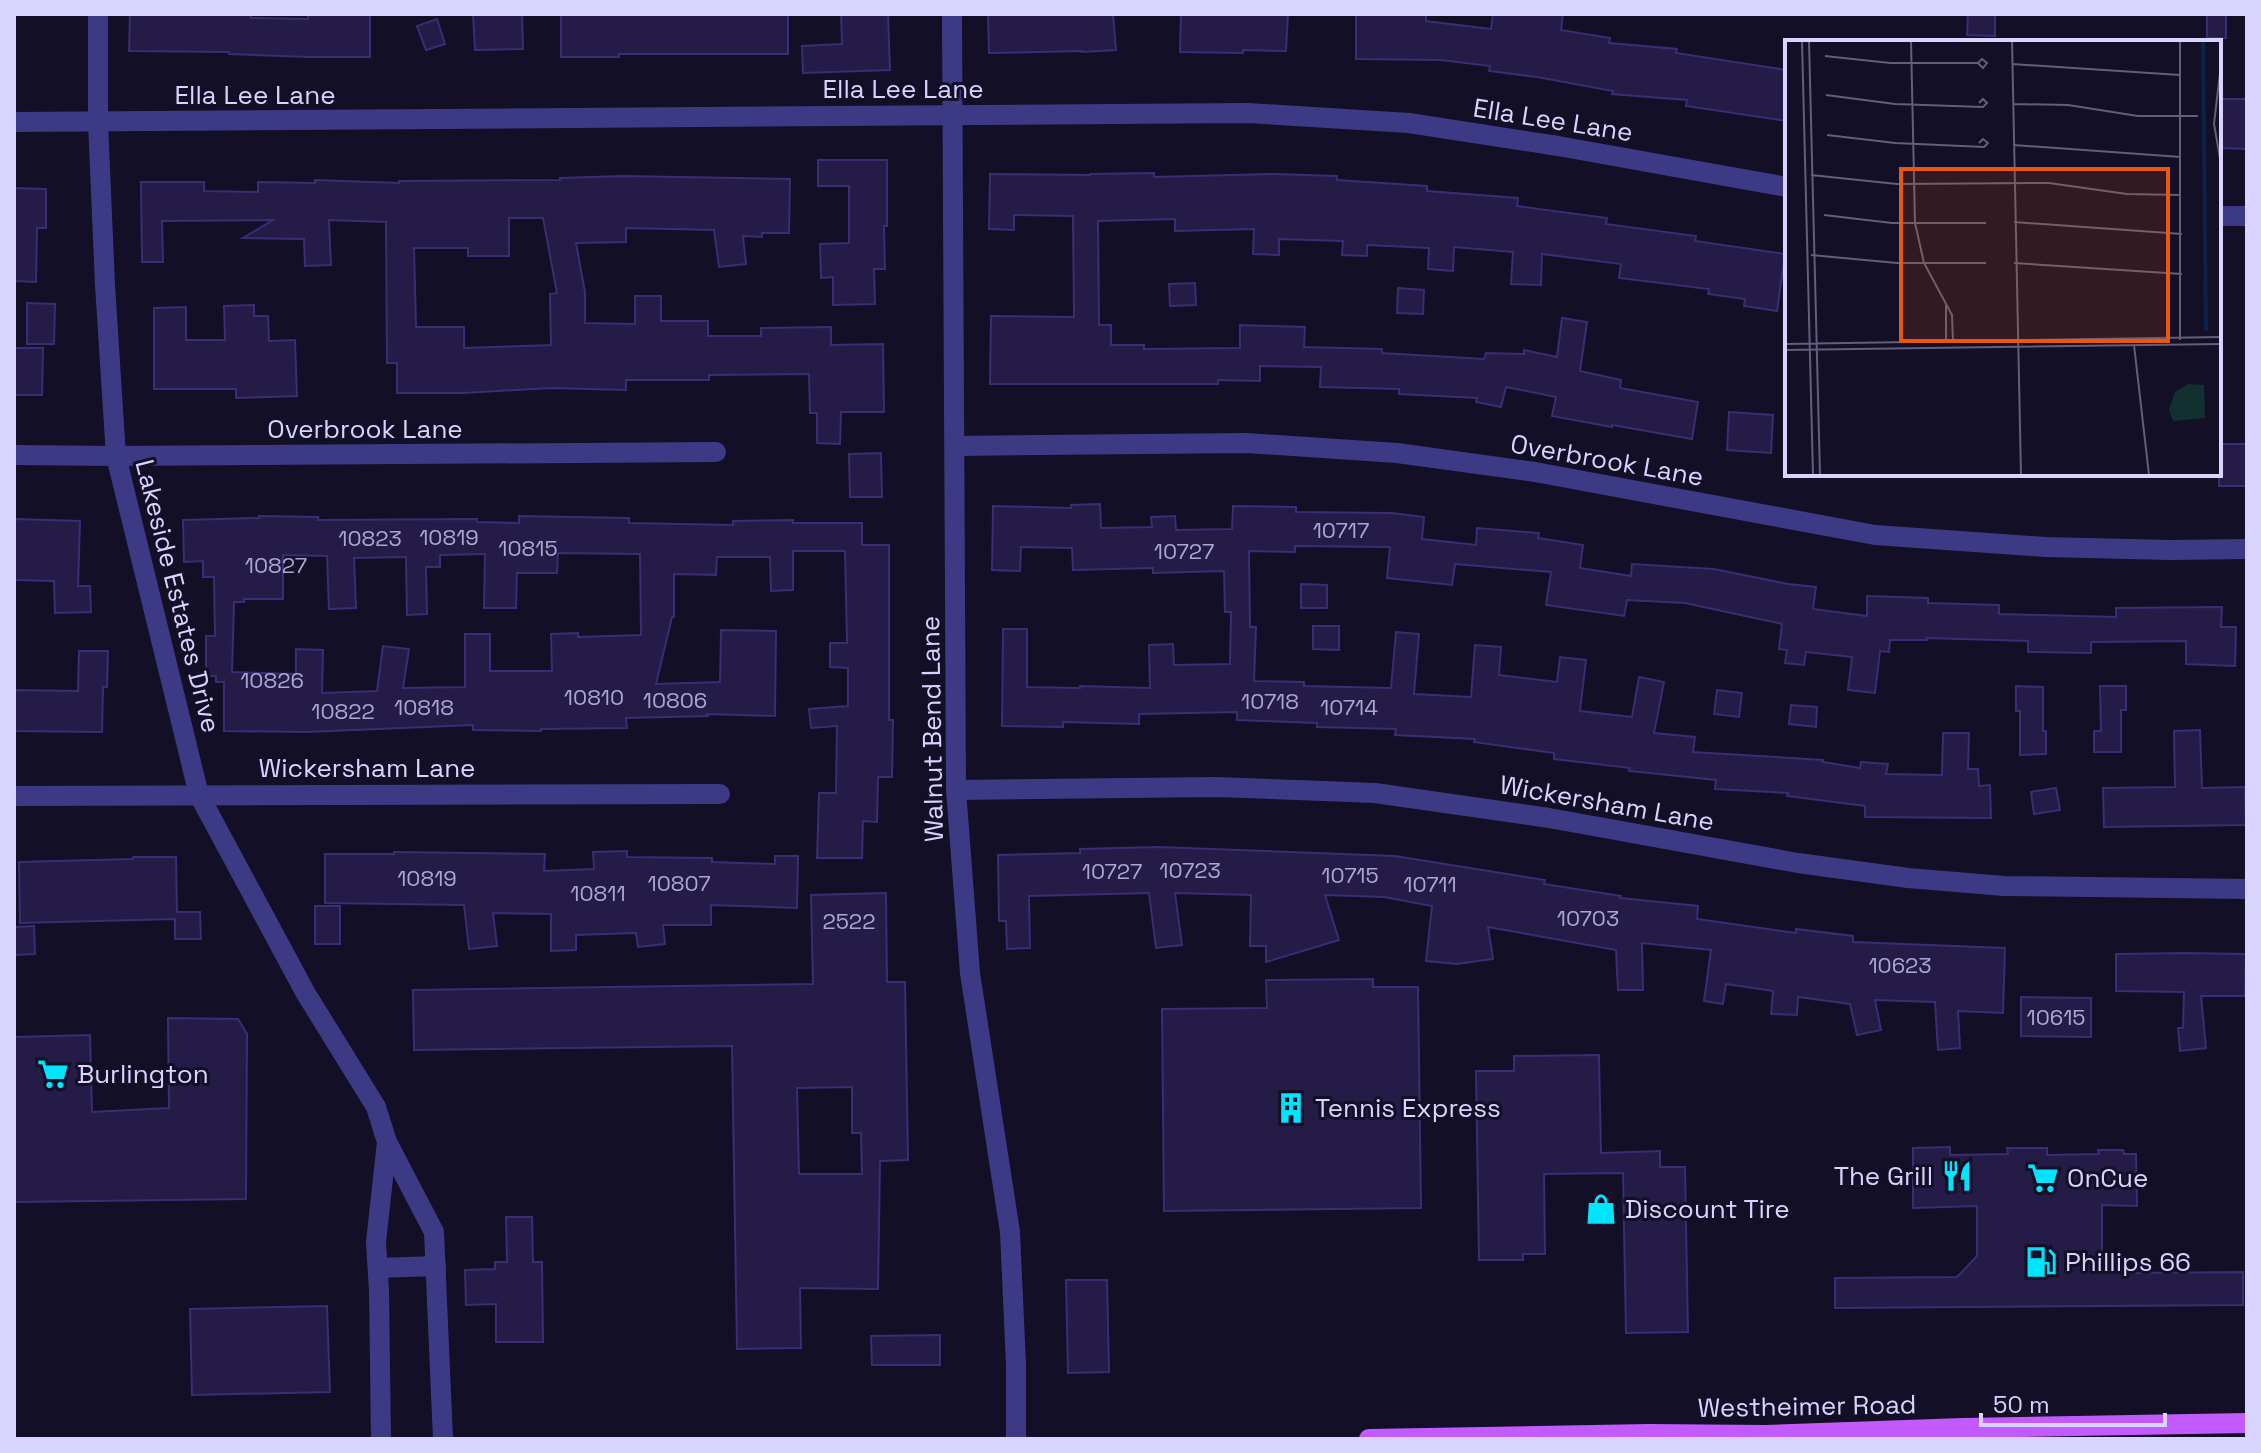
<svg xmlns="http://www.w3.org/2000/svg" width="2261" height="1453" font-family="'Space Grotesk',sans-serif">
<rect width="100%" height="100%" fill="#130f26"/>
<!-- building -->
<g fill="#241b47" stroke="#3b2d73" stroke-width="2" fill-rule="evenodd">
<polygon points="130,14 251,14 251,18 308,19 308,14 370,14 370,57 308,57 229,54 229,52 129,51"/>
<polygon points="473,14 522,14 523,49 475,50"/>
<polygon points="561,14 788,14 788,54 619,54 619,57 561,57"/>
<polygon points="841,14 888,14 890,70 803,73 802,46 842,44"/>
<polygon points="988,14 1113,14 1116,50 1082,52 1082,51 989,53"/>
<polygon points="1181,14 1288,14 1286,51 1243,50 1243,53 1180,52"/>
<polygon points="1356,14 1426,14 1426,21 1491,29 1493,14 1563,14 1561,30 1610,38 1609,43 1677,49 1676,53 1787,70 1787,121 1686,106 1687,100 1612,94 1613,91 1537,77 1489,71 1490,66 1441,60 1356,59"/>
<polygon points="1968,14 1995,14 1995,36 1967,35"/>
<rect x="2207" y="14" width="19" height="24"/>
<polygon points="437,19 445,44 426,50 417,26"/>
<polygon points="2219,99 2247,99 2247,149 2219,148"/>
<polygon points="818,160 887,160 887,226 884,226 885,269 874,269 875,304 833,305 833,277 821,278 820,244 849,243 849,186 818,186"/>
<polygon points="1154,173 1154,177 1272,174 1337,176 1337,180 1427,186 1427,191 1518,198 1517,206 1607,218 1606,224 1696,236 1695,241 1785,254 1777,311 1744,306 1745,299 1708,294 1709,289 1619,278 1621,264 1542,254 1541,285 1511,284 1513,252 1454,247 1453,271 1428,269 1429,248 1367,245 1367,256 1342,255 1343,241 1279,239 1279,255 1253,254 1254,229 1175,231 1175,219 1098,221 1099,325 1111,325 1111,345 1144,345 1144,349 1240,348 1240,325 1305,327 1304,347 1382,349 1382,353 1484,359 1486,353 1524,354 1524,350 1557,357 1562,318 1587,322 1580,371 1621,380 1620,388 1698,402 1692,439 1612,425 1612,427 1552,416 1556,397 1506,387 1501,407 1476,402 1477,398 1399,394 1399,389 1320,387 1321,367 1260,366 1260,381 1218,380 1218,384 990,384 991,316 1074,317 1073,216 1014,215 1014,230 989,229 990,174 1090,175 1090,174"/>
<path d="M624,176L790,179L789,233H762V237L743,236L746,264L719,267L714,230L626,228V242L576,243L585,292V323L635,324V296H661V321H708V336H761V328L831,327V345L883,344L884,412H841L840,444L817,443V413H810L809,374L709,375V380H626V390L551,388L464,393H397V363H387L386,222L329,220L331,265L305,266L304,239L243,238L273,220L162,221L163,262H142L141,182H204V191L258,192V182L315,183V180L399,183V181L560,180V178ZM509,218H543L557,293L550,294L551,345L464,348V327H416L414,248H468V256H509Z"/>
<polygon points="14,188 46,189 46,228 37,228 36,282 14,281"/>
<polygon points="1195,283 1196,305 1170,306 1169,284"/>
<polygon points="1398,288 1424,290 1423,314 1397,313"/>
<polygon points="27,303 55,304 54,344 27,344"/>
<polygon points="254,305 254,316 268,316 269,341 295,340 297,396 236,398 236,389 154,389 154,308 186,307 186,340 225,340 224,306"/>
<polygon points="14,348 43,348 42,395 14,395"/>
<polygon points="1729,412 1773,415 1771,453 1727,450"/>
<polygon points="2219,444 2246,444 2247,486 2219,486"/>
<polygon points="881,453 882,497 850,497 849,454"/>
<polygon points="1100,504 1101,528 1152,527 1151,517 1175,516 1176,530 1232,529 1233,506 1296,507 1296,512 1392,513 1424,517 1422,539 1476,545 1477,528 1539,533 1538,538 1583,545 1580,568 1631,576 1632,564 1714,569 1788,584 1816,587 1813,609 1867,616 1867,596 1928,598 1928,603 1999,605 1999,614 2116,617 2116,608 2222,607 2221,627 2236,627 2235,666 2186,664 2186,641 2091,642 2091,653 2028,652 2028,641 1927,638 1927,640 1890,640 1889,652 1880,651 1875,693 1848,690 1852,657 1806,652 1804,665 1785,663 1787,650 1779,649 1782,624 1685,603 1627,600 1624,616 1546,605 1551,572 1455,564 1452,585 1387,578 1390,547 1295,546 1295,552 1249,551 1250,627 1256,627 1254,681 1304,682 1304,686 1391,688 1396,632 1419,634 1414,694 1471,697 1475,645 1501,647 1499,675 1557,682 1560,657 1586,660 1580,711 1632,717 1639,677 1664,682 1654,733 1695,737 1693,752 1823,760 1823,762 1860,768 1861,762 1888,764 1886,774 1942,775 1943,733 1969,733 1968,769 1978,769 1979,786 1990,785 1991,818 1865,817 1865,806 1787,796 1788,793 1715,789 1716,780 1629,771 1630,768 1554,759 1554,753 1474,742 1475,739 1395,735 1396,729 1317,727 1317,723 1237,720 1237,712 1139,714 1139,724 1063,722 1063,727 1002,726 1003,629 1027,629 1027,687 1080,688 1080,686 1150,688 1149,645 1173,644 1174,665 1230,664 1231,612 1225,612 1224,571 1153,573 1153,568 1073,570 1072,548 1021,547 1020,571 992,570 993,506 1071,508 1071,505"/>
<path d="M259,516L318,517V520L477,519V522L519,523V516L629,518V523L733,525V521L793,520V523H862V545H889V720H893L892,777H878L877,822L863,821L862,858H817L819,793H836L837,726L811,728L809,709L848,706V668L830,667V643H847L845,551H793V590L771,591L770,557H717L716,575L674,574V617H672L656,684L720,682L721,630L776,631L775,716L707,714L708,716L626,718L627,728L541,729V731L473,730V725L306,732L224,731V682H216V676H206V636H215L214,577H203V561L184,562L183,520L259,518ZM558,553L640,554L641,635L578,637V633L551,634L552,671H490V634H465V687L403,688L409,649L383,646L377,691L322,693L323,650L296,649V674L232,672L234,602H244V599H283V555L327,556L329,609L356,608L354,558L406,557L407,615L427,614L426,567H440V555L485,554L484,608H516L517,573H557Z"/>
<polygon points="15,519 80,521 78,586 90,586 91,612 55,613 54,581 14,580"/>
<polygon points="1301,584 1327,585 1327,608 1301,608"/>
<polygon points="1313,626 1339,626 1339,650 1313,649"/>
<polygon points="79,651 108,651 107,687 103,687 102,732 14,731 14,690 78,691"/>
<polygon points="2016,686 2043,687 2043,731 2046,731 2046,754 2020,755 2020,711 2016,711"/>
<polygon points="2100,686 2126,686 2126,710 2121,710 2121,752 2094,752 2094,731 2101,731"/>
<polygon points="1717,690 1742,693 1739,717 1714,714"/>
<polygon points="1791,705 1817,707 1816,727 1789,724"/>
<polygon points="2200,730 2202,788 2245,787 2246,825 2104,827 2103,788 2175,787 2174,731"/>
<polygon points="2056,788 2060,810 2034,814 2031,792"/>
<polygon points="1159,847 1395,856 1545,880 1544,884 1621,896 1620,898 1698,906 1697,919 1796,933 1796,929 1853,936 1853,942 2005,948 2003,1013 1958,1011 1960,1048 1938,1050 1935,1002 1875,1000 1881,1030 1857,1035 1850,1004 1798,997 1797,1015 1771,1014 1773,991 1726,984 1723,1004 1704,1001 1711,950 1642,943 1643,990 1618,990 1616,950 1488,927 1493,959 1457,964 1426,961 1432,906 1384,897 1325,895 1339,940 1266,962 1266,946 1250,946 1251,895 1175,893 1182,945 1156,948 1149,893 1029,896 1030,948 1007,949 1006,921 999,921 998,855 1080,853 1080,849"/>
<polygon points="627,851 627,857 712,858 712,862 775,864 775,856 798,856 797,908 711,905 711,925 663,925 665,944 638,947 636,933 576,935 576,950 551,951 551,914 493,913 497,946 469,949 464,905 325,903 325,854 394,854 394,852 545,854 544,871 594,869 593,852"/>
<polygon points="133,857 176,857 177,912 200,912 201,939 175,939 175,919 20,923 19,862 133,859"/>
<path d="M886,893L887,982H905L908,1160L880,1161L878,1289L800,1288L801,1348L737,1349L732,1046L414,1050L413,990L813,984L811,895ZM852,1087V1133H861L862,1174H799L797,1088Z"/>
<rect x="315" y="906" width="25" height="38"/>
<polygon points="34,926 35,954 14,955 14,927"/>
<polygon points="2185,953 2246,954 2245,996 2201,996 2206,1048 2180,1051 2178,1028 2183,1028 2184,992 2116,991 2116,954"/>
<polygon points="1373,979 1373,987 1418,987 1421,1208 1164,1211 1162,1009 1267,1008 1266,980"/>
<polygon points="2021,997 2091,998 2091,1037 2021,1036"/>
<polygon points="168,1018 238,1019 247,1034 246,1199 15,1202 14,1037 90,1035 92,1112 169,1108"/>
<polygon points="1599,1055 1601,1153 1660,1151 1660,1167 1685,1167 1688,1332 1626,1333 1623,1173 1544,1174 1545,1254 1523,1254 1523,1260 1479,1260 1476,1071 1514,1071 1514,1056"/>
<polygon points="1950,1147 1950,1155 2008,1154 2007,1148 2047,1148 2047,1155 2099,1154 2098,1150 2123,1150 2124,1154 2136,1154 2137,1206 2102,1205 2102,1254 2121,1273 2243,1272 2243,1305 1835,1308 1835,1278 1957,1277 1977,1256 1977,1206 1913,1208 1913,1148"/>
<polygon points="506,1217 532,1217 533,1262 542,1262 543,1342 496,1342 496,1304 466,1305 465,1270 495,1269 495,1262 507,1262"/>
<polygon points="1066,1280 1107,1280 1109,1372 1068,1373"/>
<polygon points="327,1306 330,1392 192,1395 190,1309"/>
<polygon points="940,1335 940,1365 872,1365 871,1336"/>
</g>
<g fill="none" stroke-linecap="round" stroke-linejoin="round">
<!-- street -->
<g stroke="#3d3a85" stroke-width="20">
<polyline points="98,14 98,122 105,285 116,456 199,795 305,992 376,1107 387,1142 434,1232 443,1439"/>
<polyline points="952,14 956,790 970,973 1010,1232 1016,1365 1016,1439"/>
<polyline points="14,122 1248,113 1409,123 1558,146 1787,187"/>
<polyline points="2219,216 2247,216"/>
<polyline points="955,446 1246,443 1397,453 1535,472 1875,535 2046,547 2170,550 2247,549"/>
<polyline points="14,455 116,456 716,452"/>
<polyline points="956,790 1216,787 1375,793 1549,818 1798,863 1908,878 2004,886 2247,889"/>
<polyline points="14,796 720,794"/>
<polyline points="378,1268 436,1266"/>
<polyline points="381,1439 379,1291 376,1242 387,1142"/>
</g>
<!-- primary -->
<polyline stroke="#c25bff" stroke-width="20" points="1369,1439 1648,1434 1765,1435 1963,1428 2247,1423"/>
</g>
<!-- icons -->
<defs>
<symbol id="supermarket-bare" viewBox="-9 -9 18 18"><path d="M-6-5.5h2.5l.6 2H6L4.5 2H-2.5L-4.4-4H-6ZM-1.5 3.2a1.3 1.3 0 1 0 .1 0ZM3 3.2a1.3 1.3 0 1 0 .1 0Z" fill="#00e5ff" stroke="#130f26" stroke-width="2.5" paint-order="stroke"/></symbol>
<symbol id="building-bare" viewBox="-9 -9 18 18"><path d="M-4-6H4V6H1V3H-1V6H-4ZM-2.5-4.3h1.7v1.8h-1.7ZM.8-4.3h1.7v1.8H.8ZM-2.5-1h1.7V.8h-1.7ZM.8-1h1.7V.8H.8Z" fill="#00e5ff" stroke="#130f26" stroke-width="2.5" paint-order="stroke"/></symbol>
<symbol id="restaurant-bare" viewBox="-9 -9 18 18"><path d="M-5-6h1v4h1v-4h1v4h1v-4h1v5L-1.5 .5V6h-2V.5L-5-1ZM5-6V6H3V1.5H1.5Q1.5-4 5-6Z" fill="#00e5ff" stroke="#130f26" stroke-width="2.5" paint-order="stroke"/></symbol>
<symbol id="shop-bare" viewBox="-9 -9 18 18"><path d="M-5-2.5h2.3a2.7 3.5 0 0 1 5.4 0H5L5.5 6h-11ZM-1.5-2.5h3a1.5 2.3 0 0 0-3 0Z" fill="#00e5ff" stroke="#130f26" stroke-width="2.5" paint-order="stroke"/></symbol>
<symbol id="fuel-bare" viewBox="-9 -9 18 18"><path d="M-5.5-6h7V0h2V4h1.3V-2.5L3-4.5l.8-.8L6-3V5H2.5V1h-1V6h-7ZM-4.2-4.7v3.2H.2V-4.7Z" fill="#00e5ff" stroke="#130f26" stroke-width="2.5" paint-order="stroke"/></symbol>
</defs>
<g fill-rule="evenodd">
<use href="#supermarket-bare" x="31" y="1052" width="44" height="44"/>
<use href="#building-bare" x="1269" y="1086" width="44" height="44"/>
<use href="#restaurant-bare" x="1935" y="1154" width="44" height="44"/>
<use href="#supermarket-bare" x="2021" y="1156" width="44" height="44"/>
<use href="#shop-bare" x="1579" y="1187" width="44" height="44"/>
<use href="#fuel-bare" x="2019" y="1240" width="44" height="44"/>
</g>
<g text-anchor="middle" stroke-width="6" stroke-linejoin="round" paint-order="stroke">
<!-- number labels -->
<g font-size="22" fill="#aca6d1">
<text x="1341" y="538">10717</text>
<text x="449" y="545">10819</text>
<text x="370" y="546">10823</text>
<text x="528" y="556">10815</text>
<text x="1184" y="559">10727</text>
<text x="276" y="573">10827</text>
<text x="272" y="688">10826</text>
<text x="594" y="705">10810</text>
<text x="675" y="708">10806</text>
<text x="1270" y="709">10718</text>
<text x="424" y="715">10818</text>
<text x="1349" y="715">10714</text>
<text x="343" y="719">10822</text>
<text x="1190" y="878">10723</text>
<text x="1112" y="879">10727</text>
<text x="1350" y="883">10715</text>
<text x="427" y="886">10819</text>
<text x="679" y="891">10807</text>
<text x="1430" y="892">10711</text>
<text x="598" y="901">10811</text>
<text x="1588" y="926">10703</text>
<text x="849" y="929">2522</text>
<text x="1900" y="973">10623</text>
<text x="2056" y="1025">10615</text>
</g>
<!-- street labels -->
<g font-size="26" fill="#d9d4ff" stroke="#130f26">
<text x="903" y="98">Ella Lee Lane</text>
<text x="255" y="104">Ella Lee Lane</text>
<text transform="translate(1553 120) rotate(9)" y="9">Ella Lee Lane</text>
<text x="365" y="438">Overbrook Lane</text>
<text transform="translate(1607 460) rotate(10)" y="9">Overbrook Lane</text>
<text transform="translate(178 596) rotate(76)" y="9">Lakeside Estates Drive</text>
<text transform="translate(932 729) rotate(-91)" y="9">Walnut Bend Lane</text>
<text x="367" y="777">Wickersham Lane</text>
<text transform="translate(1607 803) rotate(10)" y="9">Wickersham Lane</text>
<text transform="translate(1807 1406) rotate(-1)" y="9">Westheimer Road</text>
</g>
<!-- poi labels -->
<g font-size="26" fill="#d9d4ff" stroke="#130f26" text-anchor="start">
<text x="77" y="1083">Burlington</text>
<text x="1315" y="1117">Tennis Express</text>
<text x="1933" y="1185" text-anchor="end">The Grill</text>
<text x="2067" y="1187">OnCue</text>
<text x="1625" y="1218">Discount Tire</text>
<text x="2065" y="1271">Phillips 66</text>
</g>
</g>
<!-- overview -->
<g transform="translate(1785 40)">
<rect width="436" height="436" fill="#130f26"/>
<path d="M403,344L419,345L420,378L388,381L384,370L390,352Z" fill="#12302f"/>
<path fill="none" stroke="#0c2248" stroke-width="4" d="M418,1L421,291"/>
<path fill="none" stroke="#625e7d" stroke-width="2" d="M17,1L28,435M24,1L35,435M126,1L130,183L139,223L167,275L168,301M227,1L236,435M40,16L105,23H193L198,28L202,23L197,19L193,23M227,24L395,35M436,24L429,84L436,124M436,43V106M41,55L110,64L198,67L202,63L198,59L194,63M228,64L283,65L353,76H413M42,95L110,103L199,107L203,103L198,99L194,103M228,105L396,117M26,135L112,144L264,143L342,154L396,155M39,175L107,183H201M229,182L397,194M26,215L112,223H201M229,223L397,234M395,300V1M161,301V265M0,304L436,297M349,305L364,435M0,310L436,304"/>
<path fill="#e8590c" fill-opacity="0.15" stroke="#e8590c" stroke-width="4" d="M116,129H383V301H116Z"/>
<rect width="436" height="436" fill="none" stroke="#d9d4ff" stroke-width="4"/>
</g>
<!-- border -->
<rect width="2261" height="1453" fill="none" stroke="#d9d4ff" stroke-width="32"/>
<!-- scale -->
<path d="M1981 1413v12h184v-12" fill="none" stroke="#d9d4ff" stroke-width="4"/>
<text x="1993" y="1413" font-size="24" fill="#d9d4ff" stroke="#130f26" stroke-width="6" paint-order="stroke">50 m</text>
</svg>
